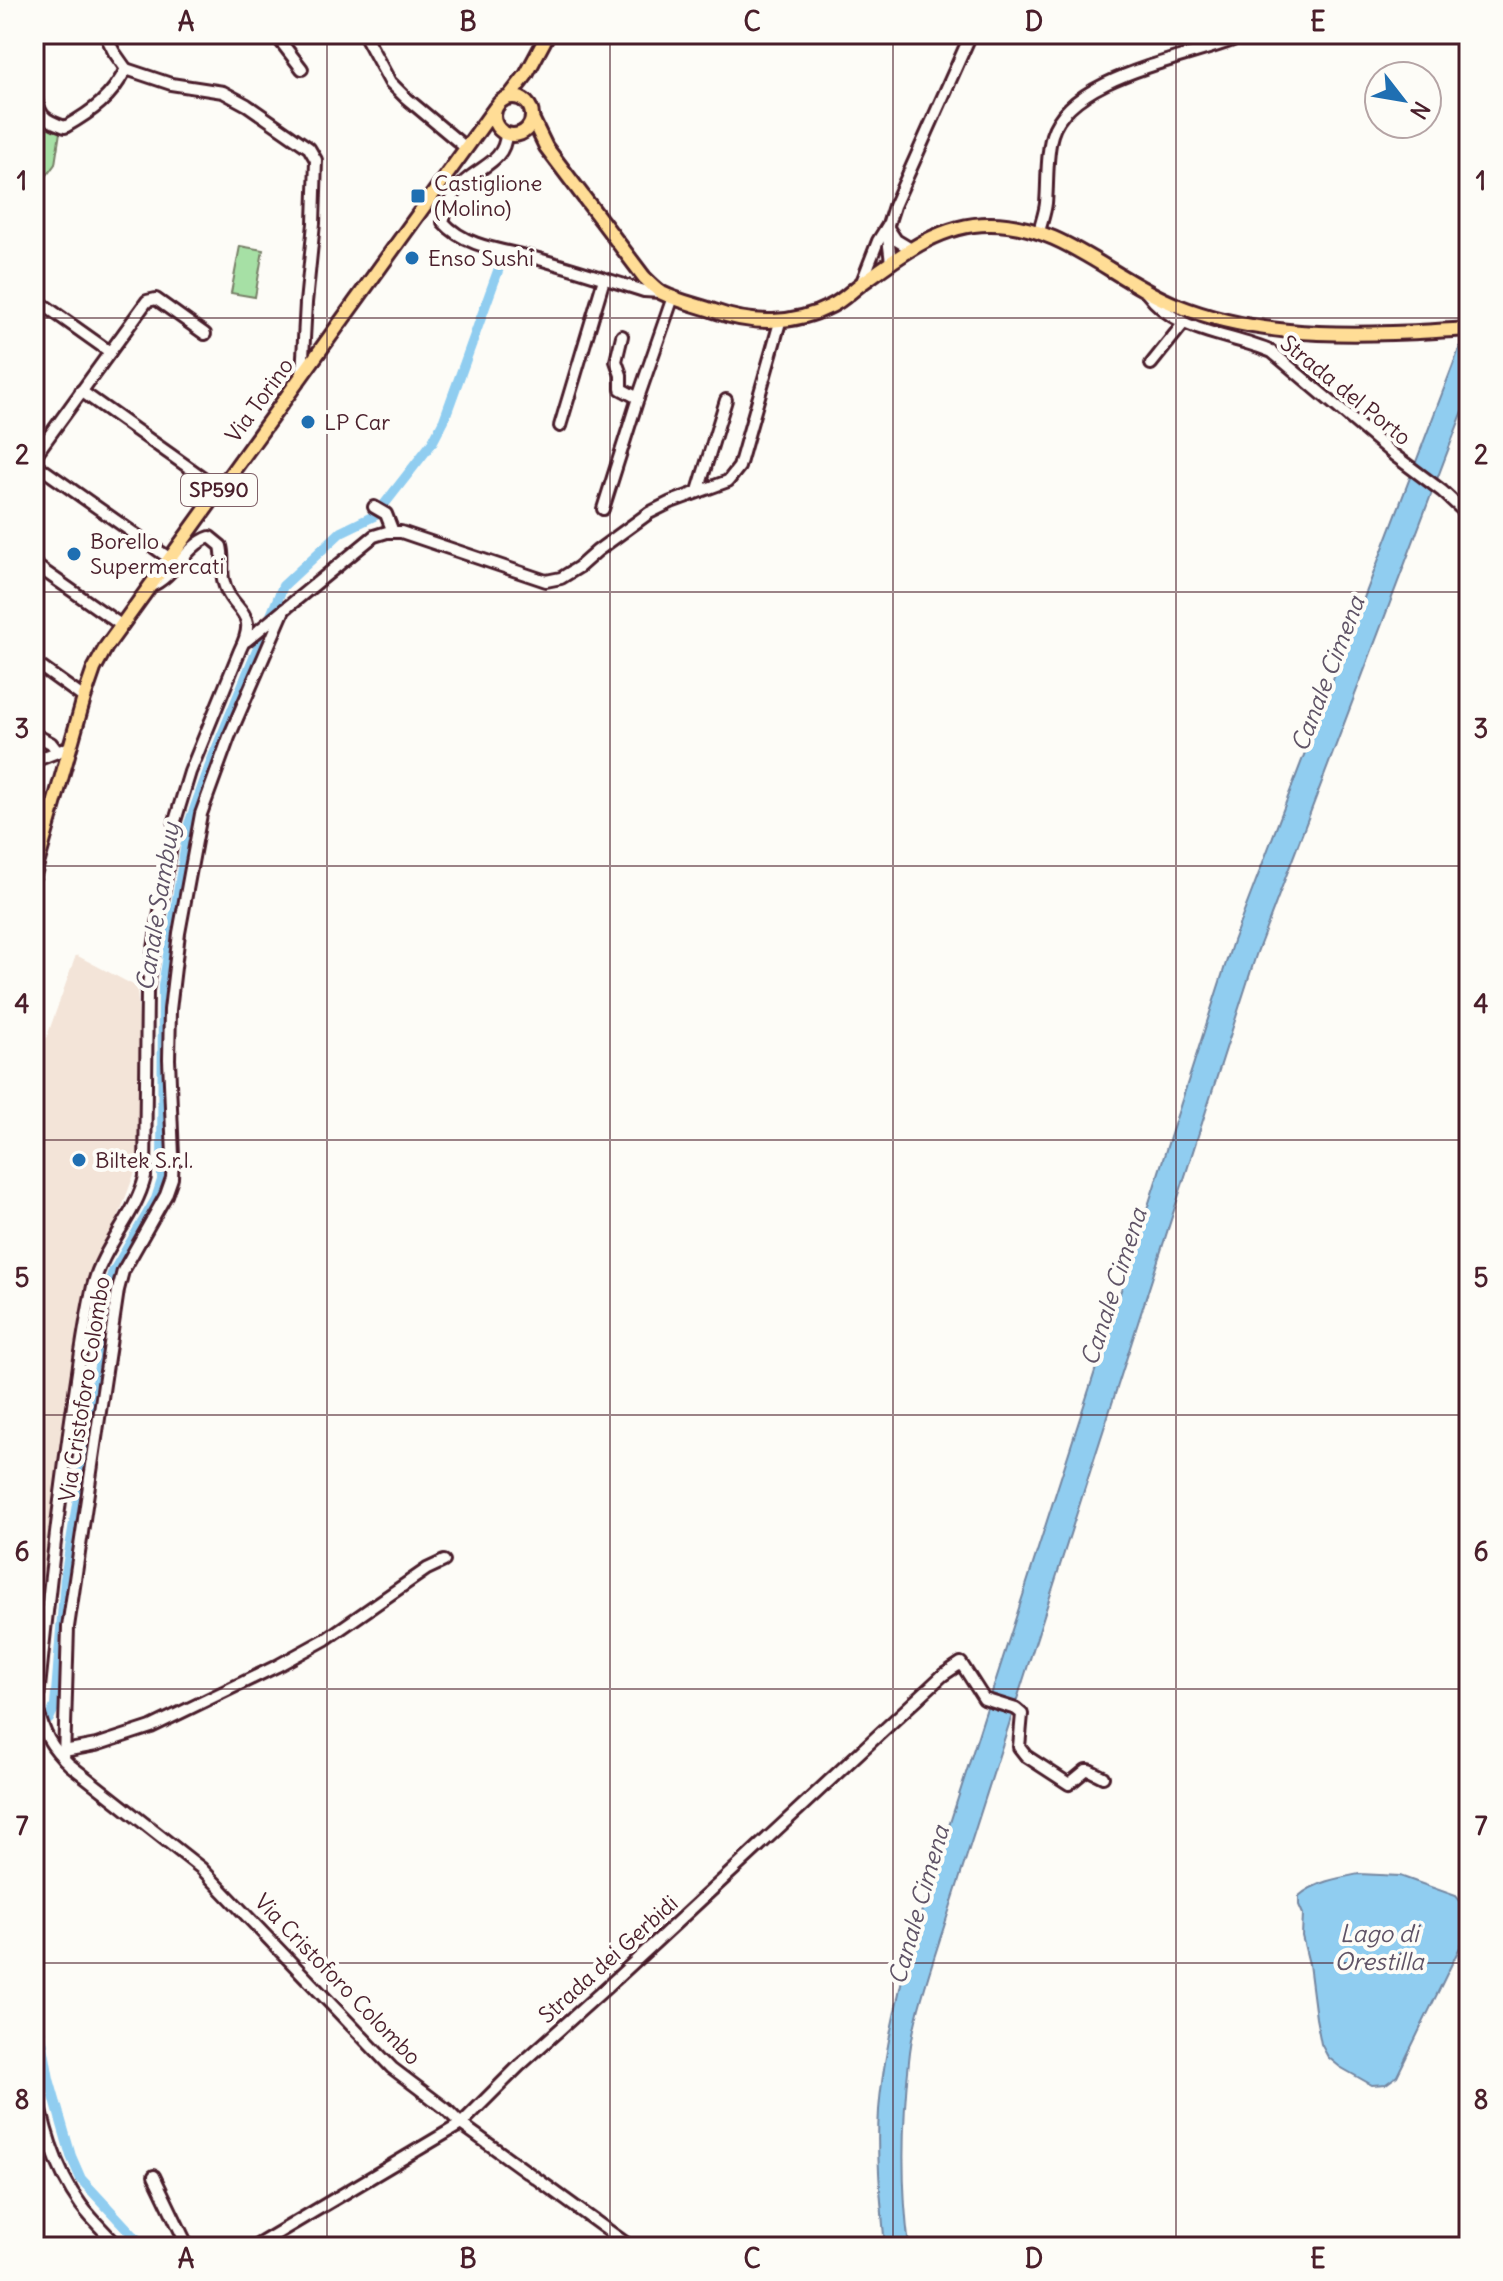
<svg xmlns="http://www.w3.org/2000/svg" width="1503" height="2281" font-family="Delius,sans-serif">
<rect width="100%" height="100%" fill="#fdfcf7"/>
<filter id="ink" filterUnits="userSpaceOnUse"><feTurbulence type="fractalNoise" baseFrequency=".0125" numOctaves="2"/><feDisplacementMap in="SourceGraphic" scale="16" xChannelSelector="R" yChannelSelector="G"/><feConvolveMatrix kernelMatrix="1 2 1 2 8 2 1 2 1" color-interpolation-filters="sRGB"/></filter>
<g filter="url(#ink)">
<!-- built -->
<polygon fill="#f3e4d8" points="76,955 137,987 146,1142 104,1256 74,1398 59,1498 42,1580 34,1577 34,1073"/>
<!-- green -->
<g fill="#a6e0a5" stroke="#788068" stroke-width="2">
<polygon points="34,101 45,123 60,132 55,164 34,193"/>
<polygon points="240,246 263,250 255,297 231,293"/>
</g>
<!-- water -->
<g fill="#90cdf0" stroke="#7487a1" stroke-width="2">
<path d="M1469,323V395L1256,955L932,1964C922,1996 912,2028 909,2061C902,2123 901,2185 909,2247H885C881,2202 876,2156 879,2110C883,2059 896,2007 907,1957L1233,941Z"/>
<path d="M1359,1874L1400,1876L1456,1896L1467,1909L1462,1943L1397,2076L1386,2084L1372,2085L1340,2067L1328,2057L1321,2044L1316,2018L1309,1964L1302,1936L1303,1914L1299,1905V1896C1315,1882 1338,1878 1359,1874Z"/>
</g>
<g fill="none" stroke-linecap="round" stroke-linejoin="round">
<!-- canal -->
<g stroke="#90cdf0" stroke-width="10">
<polyline points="34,1730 49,1719 55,1706 65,1579 103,1341 108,1288 112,1274 156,1199 162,1180 163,986 189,824 213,757 283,586 341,532 376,515 432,443 444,420 503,257"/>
<polyline points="34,1996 49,2079 71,2156 81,2179 144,2247"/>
</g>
<defs>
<g id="minor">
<polyline points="105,34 114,52 126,69"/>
<polyline points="275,34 302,69"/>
<polyline points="364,34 390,82 405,97 466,148"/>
<path d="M34,91C40,115 41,119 65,127C93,111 111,98 126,69L171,84L223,92L247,105L309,148L316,160L314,223L306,303L302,375"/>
<path d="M506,134C505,158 487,164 470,177C455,188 447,204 443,222C466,248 504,250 535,258C572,268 608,280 644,291L660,292"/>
<polyline points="888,228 896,240 911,249"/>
<polyline points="887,229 891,263"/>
<path d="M1039,232C1041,223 1045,213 1046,203C1048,181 1046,156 1052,135C1071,73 1197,58 1248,34"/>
<polyline points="862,282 878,241 888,225 894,206 971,34"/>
<path d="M1147,293C1177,334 1229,333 1272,352L1394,455L1442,491L1469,516"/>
<polyline points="34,298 110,352"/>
<polyline points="622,336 616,361 621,375 621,389 638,398 673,297"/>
<polyline points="1151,364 1183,324"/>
<polyline points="81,391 219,489"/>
<polyline points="560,426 604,279"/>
<polyline points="34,457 147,301 156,299 205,334"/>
<polyline points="34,463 169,558"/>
<polyline points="698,491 726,400"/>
<polyline points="374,507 386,514 393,532"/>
<polyline points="603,509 638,398"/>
<polyline points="34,564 121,625"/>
<path d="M151,586C175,576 186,545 210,537L221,546C224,557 221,568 223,579C230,614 261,608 240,650L190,772L175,821L147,991L145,1177C135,1217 103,1246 93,1286C84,1326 79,1366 73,1406C58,1506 47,1607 37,1708C44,1734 50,1746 70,1765L201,1868L392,2068L446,2109L461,2124L631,2247"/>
<polyline points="246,641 374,536 387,532 401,532 546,581 561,578 579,567 597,551 649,513 671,502 728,481 739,467 780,322"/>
<polyline points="34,662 84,698"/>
<polyline points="34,734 51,743 58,752"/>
<polyline points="34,761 70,747"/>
<polyline points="64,1751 96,1745 151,1727 277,1666 326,1639 427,1569 444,1561"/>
<polyline points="64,1759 68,1627 118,1290 123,1271 166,1195 172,1178 173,1156 169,1059 170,1010 179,933 201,814 229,737 284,610"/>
<path d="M34,2077C42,2122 54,2168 81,2205C92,2220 106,2233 119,2247"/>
<polyline points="154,2176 188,2247"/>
<polyline points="254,2247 461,2124 519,2066 617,1978 943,1675 961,1663 984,1699 1016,1709 1022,1714 1019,1747 1026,1756 1069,1784 1086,1770 1089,1770 1103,1777"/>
</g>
<g id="major">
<polyline points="509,97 526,75 548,34"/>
<circle cx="513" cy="116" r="19"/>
<path d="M532,118L546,147L644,277C650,283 656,289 662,293C678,301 697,305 714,311C752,325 794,325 831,306C844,300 853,289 865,281C902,254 941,224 989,224C1061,223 1113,280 1176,305C1268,342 1372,335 1469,329"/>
<polyline points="34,875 84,698 94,669 106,647 495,108"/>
</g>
</defs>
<!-- minor casing -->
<use href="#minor" stroke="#4a1f2b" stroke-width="16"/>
<!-- major casing -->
<use href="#major" stroke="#4a1f2b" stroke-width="18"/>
<!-- minor -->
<use href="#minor" stroke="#fdfcf7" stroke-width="10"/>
<!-- major -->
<use href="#major" stroke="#ffdd96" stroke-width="12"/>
</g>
</g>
<!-- grid -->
<path fill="none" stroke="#4a1f2b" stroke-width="2" stroke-opacity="0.55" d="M327,34V2247M610,34V2247M893,34V2247M1176,34V2247M34,318H1469M34,592H1469M34,866H1469M34,1140H1469M34,1415H1469M34,1689H1469M34,1963H1469"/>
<!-- markers -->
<g fill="#1f6fb2" stroke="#fdfcf7" stroke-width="3">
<rect x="410" y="188" width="16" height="16" rx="4"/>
<circle cx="412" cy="258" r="8"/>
<circle cx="308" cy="422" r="8"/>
<circle cx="74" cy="554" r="8"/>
<circle cx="79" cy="1160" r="8"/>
</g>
<g text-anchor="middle" stroke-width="8" stroke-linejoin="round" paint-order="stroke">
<!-- shield labels -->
<rect fill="#fdfcf7" stroke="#806168" stroke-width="2" x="181" y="474" width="76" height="32" rx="6"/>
<g font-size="20" font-weight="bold" fill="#4a1f2b">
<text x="219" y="497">SP590</text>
</g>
<!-- poi labels -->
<g font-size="22" fill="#4a1f2b" stroke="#fdfcf7" text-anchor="start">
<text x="434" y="191">Castiglione<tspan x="434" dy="25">(Molino)</tspan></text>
<text x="428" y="266">Enso Sushi</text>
<text x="324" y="430">LP Car</text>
<text x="90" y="549">Borello<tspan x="90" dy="25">Supermercati</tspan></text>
<text x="95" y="1168">Biltek S.r.l.</text>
</g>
<!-- street labels -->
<g font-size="22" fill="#4a1f2b" stroke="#fdfcf7">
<text transform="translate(1346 390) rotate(39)" y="8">Strada del Porto</text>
<text transform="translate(259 400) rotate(-54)" y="8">Via Torino</text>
<text transform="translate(84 1389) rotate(-81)" y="8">Via Cristoforo Colombo</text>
<text transform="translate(608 1959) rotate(-42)" y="8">Strada dei Gerbidi</text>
<text transform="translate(338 1979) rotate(46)" y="8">Via Cristoforo Colombo</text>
</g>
<!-- water labels -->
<g font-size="24" font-style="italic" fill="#5f5366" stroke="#fdfcf7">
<text transform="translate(1328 674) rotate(-69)" y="8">Canale Cimena</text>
<text transform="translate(158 907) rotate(-81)" y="8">Canale Sambuy</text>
<text transform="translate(1114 1287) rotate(-72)" y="8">Canale Cimena</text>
<text transform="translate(919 1905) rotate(-74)" y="8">Canale Cimena</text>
<text x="1379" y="1942">Lago di<tspan x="1379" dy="28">Orestilla</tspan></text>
</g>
</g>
<!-- margin -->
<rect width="1503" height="2281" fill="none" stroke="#fdfcf7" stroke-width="88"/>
<!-- north arrow -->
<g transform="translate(1403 100) rotate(121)"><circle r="38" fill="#fdfcf7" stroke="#b5a4a5" stroke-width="2"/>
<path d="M0-6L14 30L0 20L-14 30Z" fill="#1f6fb2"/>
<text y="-12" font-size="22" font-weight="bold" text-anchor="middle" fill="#4a1f2b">N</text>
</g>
<rect x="44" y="44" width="1415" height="2193" fill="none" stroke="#4a1f2b" stroke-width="3"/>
<g font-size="26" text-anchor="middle" font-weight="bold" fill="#4a1f2b">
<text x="186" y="31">A</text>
<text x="468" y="31">B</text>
<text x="752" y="31">C</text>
<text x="1034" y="31">D</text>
<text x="1318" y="31">E</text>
<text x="22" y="190">1</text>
<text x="1481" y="190">1</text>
<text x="22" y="464">2</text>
<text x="1481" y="464">2</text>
<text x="22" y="738">3</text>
<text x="1481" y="738">3</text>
<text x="22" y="1013">4</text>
<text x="1481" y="1013">4</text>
<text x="22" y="1287">5</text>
<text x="1481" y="1287">5</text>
<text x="22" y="1561">6</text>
<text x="1481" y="1561">6</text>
<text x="22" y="1835">7</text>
<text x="1481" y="1835">7</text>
<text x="22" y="2109">8</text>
<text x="1481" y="2109">8</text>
<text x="186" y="2268">A</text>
<text x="468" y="2268">B</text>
<text x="752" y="2268">C</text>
<text x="1034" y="2268">D</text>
<text x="1318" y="2268">E</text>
</g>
</svg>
